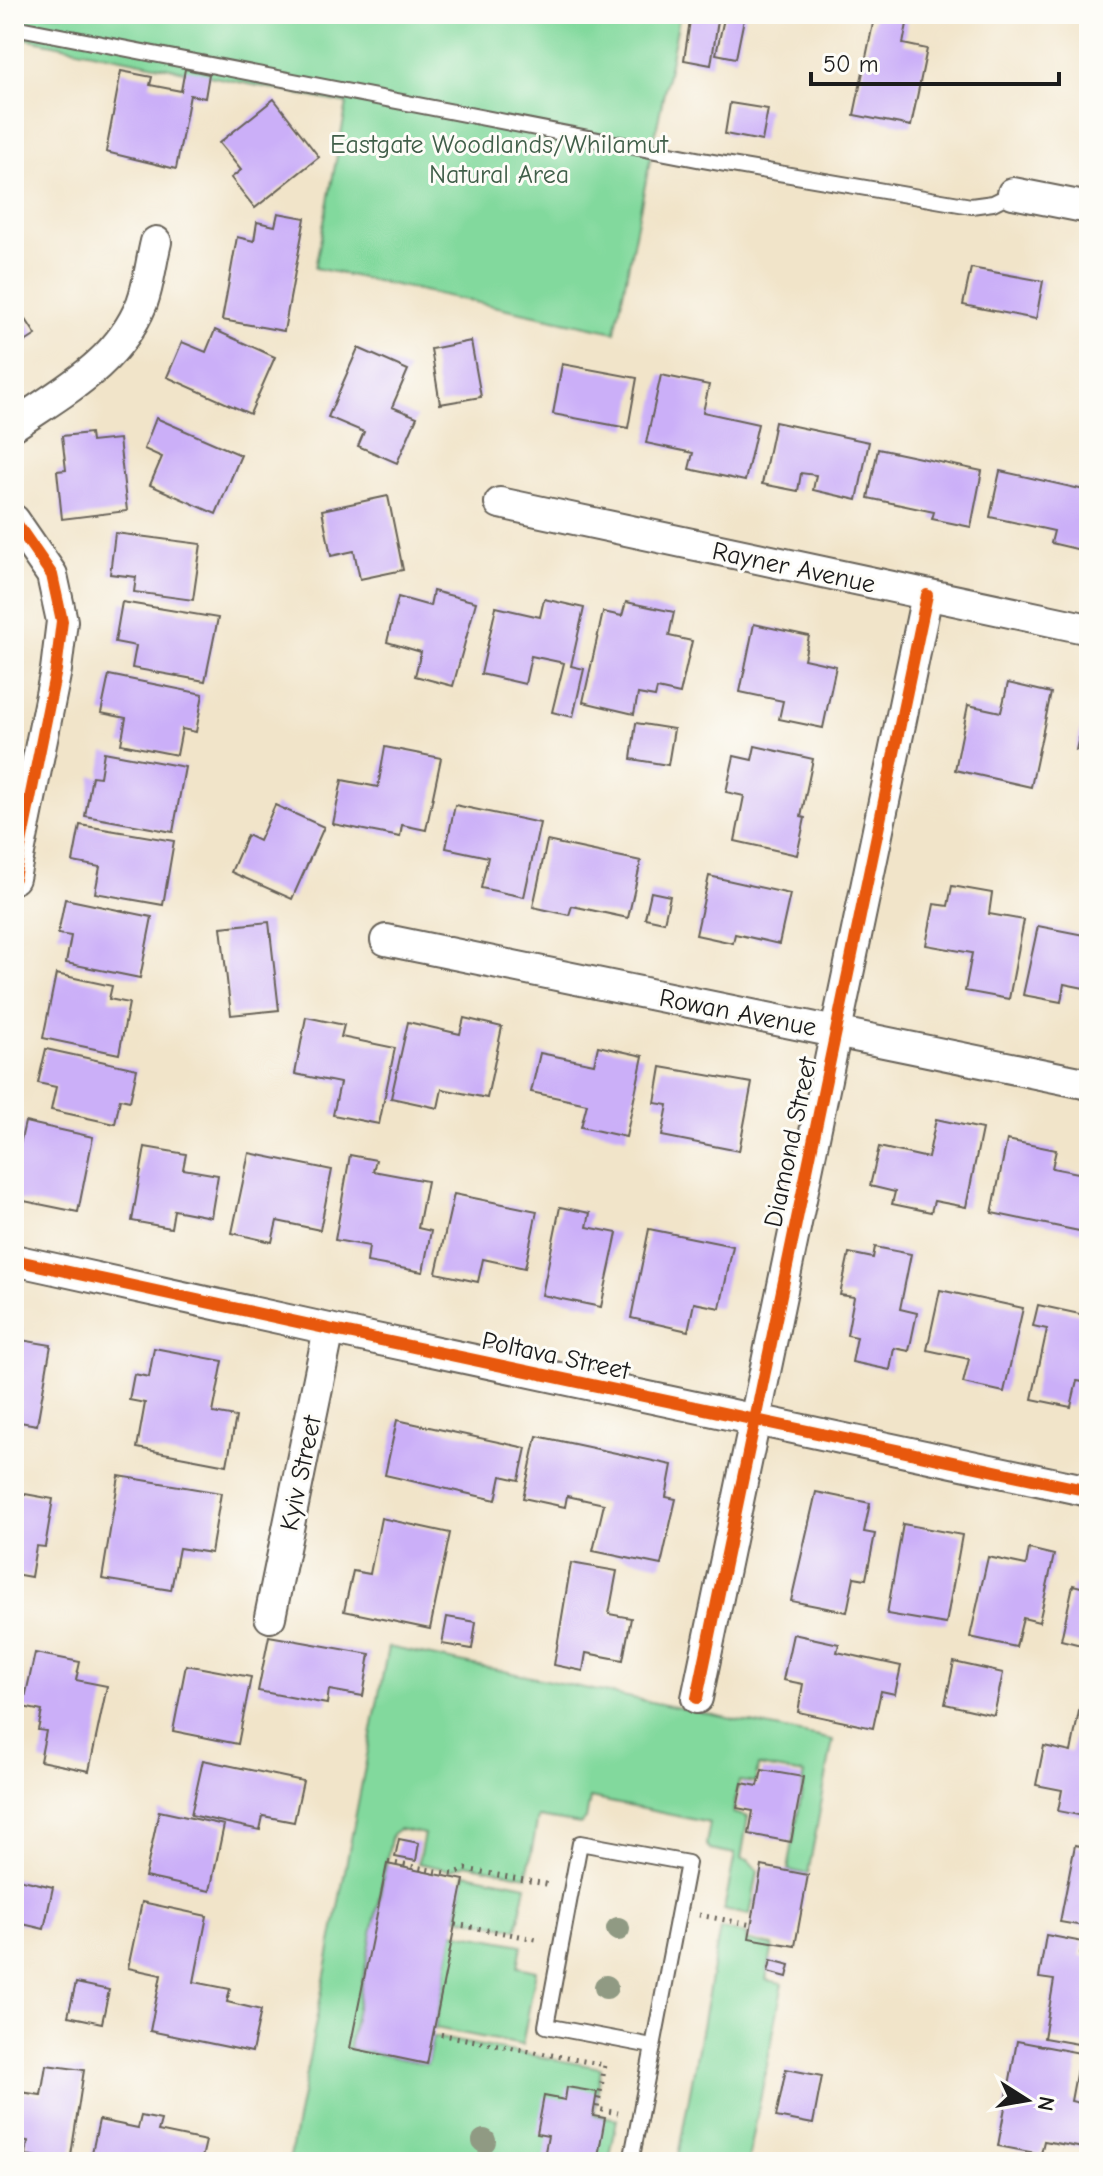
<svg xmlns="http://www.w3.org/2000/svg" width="1103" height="2176" font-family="'Comic Neue',sans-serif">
<rect width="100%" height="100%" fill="#fdfcf7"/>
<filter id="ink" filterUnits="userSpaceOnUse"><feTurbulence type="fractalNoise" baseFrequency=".0125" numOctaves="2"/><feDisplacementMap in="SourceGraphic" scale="16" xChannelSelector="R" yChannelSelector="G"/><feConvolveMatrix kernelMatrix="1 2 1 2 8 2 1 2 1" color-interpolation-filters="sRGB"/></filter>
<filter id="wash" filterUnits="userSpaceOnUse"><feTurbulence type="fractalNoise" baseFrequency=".006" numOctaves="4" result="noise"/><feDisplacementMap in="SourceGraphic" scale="32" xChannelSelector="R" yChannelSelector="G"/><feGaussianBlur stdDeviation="1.8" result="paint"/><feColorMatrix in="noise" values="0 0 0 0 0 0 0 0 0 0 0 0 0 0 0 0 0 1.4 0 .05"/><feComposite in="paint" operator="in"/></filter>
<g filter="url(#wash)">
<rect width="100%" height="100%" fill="#f1e4c9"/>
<!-- green -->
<g fill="#82d99d" stroke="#4f7a5c" stroke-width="2">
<polygon points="14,14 680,14 615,332 315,268 347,104 14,36"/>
<polygon points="388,1647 833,1740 808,1874 788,1870 805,1774 758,1766 755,1783 739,1781 733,1813 748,1817 741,1859 748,1860 758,1871 750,1915 724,1910 735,1854 710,1849 706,1844 710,1823 590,1798 586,1819 580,1824 538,1817 527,1876 466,1864 450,1870 418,1863 424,1834 399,1829 392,1834 349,2048 427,2064 433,2037 601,2068 594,2114 617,2119 609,2162 289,2162"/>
<polygon points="465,1873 526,1885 517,1929 457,1917"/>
<polygon points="720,1929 746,1934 746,1940 773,1946 766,1980 783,1983 748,2162 677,2162"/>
<polygon points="453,1932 522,1945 518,1967 536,1971 522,2045 435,2028"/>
</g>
<g id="blocks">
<!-- building -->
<g fill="#cbaff8">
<polygon points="691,14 719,14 711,65 684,60"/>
<polygon points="725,14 745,14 736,58 716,54"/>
<polygon points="875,14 909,14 903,44 927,49 911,126 854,115"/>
<polygon points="185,69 209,74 205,98 190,95 176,169 106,152 121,71 152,77 150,85 181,91"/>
<polygon points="274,99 319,157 255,208 231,178 241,170 219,143"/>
<polygon points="730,103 768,109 762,141 725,134"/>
<polygon points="278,213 305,218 284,331 222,320 237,237 254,241 257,222 275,226"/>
<polygon points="971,268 1043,281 1036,319 963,305"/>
<polygon points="16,304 36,335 14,349 14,305"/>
<polygon points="215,330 275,357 250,414 167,377 182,342 206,352"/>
<polygon points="471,341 481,397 440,404 431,349"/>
<polygon points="358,348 408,370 392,407 417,417 397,463 358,446 364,432 328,417"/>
<polygon points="562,364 637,378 628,428 553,414"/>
<polygon points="661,375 709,385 703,412 758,424 745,481 689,469 693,453 646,443"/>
<polygon points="156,418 241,455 216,514 150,485 162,457 144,449"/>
<polygon points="775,422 869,442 857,500 813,490 816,475 801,473 798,491 762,484"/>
<polygon points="90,433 91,442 119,439 127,511 62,519 57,471 66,470 62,436"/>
<polygon points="878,449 982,471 971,527 932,519 934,512 868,498"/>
<polygon points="1000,471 1089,491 1089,552 1051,543 1054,531 990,517"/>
<polygon points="388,496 403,570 360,579 354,551 331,556 322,510"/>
<polygon points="115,533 201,544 193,600 134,592 136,577 110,574"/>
<polygon points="433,591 476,602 453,686 415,676 421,652 387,642 398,597 430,606"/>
<polygon points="544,599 584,608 571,666 584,669 573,717 552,712 564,663 531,656 525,684 481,674 496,607 540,617"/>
<polygon points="122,602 218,618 205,681 132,668 136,646 115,642"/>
<polygon points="626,602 674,612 669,636 692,641 680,694 657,689 655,697 638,694 634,714 583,702 603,612 622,616"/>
<polygon points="754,624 809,636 804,659 836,666 823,728 779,719 783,701 740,692"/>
<polygon points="109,675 203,694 196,732 182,729 177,755 121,744 126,718 101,713"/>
<polygon points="1008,683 1051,693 1031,787 955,770 968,705 1001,712"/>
<polygon points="1088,698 1089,698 1089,753 1076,750"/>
<polygon points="636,723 674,729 668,765 631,759"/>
<polygon points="755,746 813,759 801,817 805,818 797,855 735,841 744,796 726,792 734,756 752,760"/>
<polygon points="385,747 441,758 426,830 402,825 400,837 333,824 342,780 378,787"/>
<polygon points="104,752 185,767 173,832 85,816 92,776 100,777"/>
<polygon points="275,805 324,827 292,899 231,872 247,835 259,841"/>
<polygon points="455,805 540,823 524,897 481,888 488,857 446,848"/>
<polygon points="80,825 174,841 163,905 95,893 100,867 73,862"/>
<polygon points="547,841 641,861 628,918 572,906 569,915 533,907"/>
<polygon points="709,876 790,894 779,944 735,934 733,943 696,935"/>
<polygon points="952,886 992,893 989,914 1024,920 1009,999 965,991 972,953 926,945 934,904 948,906"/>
<polygon points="651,892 670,896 664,922 645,918"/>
<polygon points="65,899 152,917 140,978 66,963 71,936 58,934"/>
<polygon points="269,922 279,1010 231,1015 221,927"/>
<polygon points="1038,926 1089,936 1089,989 1064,984 1061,1002 1023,995"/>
<polygon points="56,974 112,986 109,999 129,1003 119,1054 43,1038"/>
<polygon points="306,1017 344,1025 341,1037 395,1048 379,1124 333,1115 340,1083 295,1074"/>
<polygon points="464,1018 502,1027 487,1098 442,1089 438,1108 391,1098 408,1022 460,1034"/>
<polygon points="598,1046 643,1056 626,1137 581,1127 587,1104 531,1092 540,1053 594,1064"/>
<polygon points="46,1049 137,1069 130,1101 120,1099 115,1124 51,1110 56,1087 38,1083"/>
<polygon points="661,1067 752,1083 739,1151 662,1136 668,1105 655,1103"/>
<polygon points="936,1119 982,1129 966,1207 934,1201 931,1212 892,1204 895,1192 870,1186 879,1147 928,1158"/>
<polygon points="25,1122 93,1137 78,1212 14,1199 14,1157 17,1158"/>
<polygon points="1007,1140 1056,1150 1052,1168 1089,1175 1089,1208 1084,1232 992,1213"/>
<polygon points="145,1147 186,1154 183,1169 218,1175 211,1217 174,1210 171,1228 132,1221"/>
<polygon points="249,1153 332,1170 320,1230 277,1221 272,1242 232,1233"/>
<polygon points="350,1155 376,1160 373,1171 427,1181 418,1228 431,1231 423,1272 367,1262 369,1246 335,1240"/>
<polygon points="454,1194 537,1211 525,1268 483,1259 478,1282 436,1273"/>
<polygon points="560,1207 590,1213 587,1227 617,1233 601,1307 542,1295"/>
<polygon points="649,1229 733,1246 720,1308 694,1303 688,1331 631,1318"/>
<polygon points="875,1247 911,1254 900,1309 917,1313 909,1351 894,1348 890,1370 852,1362 857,1337 847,1335 854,1297 840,1295 849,1253 873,1258"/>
<polygon points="940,1290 1023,1308 1004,1392 963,1383 969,1359 927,1350"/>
<polygon points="1038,1305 1089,1316 1089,1383 1077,1381 1071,1407 1032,1399 1047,1329 1033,1326"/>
<polygon points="14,1327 23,1328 21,1340 51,1345 37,1425 14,1421"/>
<polygon points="154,1348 223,1361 213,1413 236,1417 227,1465 137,1448 145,1403 129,1400 134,1374 149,1377"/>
<polygon points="397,1420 526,1448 519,1480 501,1476 496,1500 385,1475"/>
<polygon points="537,1436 672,1465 666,1497 676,1499 661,1565 593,1551 604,1504 567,1496 565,1507 523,1498"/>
<polygon points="119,1476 221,1493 211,1553 179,1548 171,1590 102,1579"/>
<polygon points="14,1492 53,1499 45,1547 36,1546 31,1577 14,1574"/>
<polygon points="816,1492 870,1503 864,1532 875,1534 866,1579 854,1577 847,1612 791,1601"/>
<polygon points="381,1518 450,1533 430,1629 344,1611 353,1571 370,1574"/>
<polygon points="903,1524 962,1535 946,1624 887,1614"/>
<polygon points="1029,1549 1054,1555 1039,1622 1023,1618 1016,1647 970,1637 988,1557 1026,1565"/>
<polygon points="571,1563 617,1571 609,1614 631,1618 623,1660 586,1653 583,1671 554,1665"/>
<polygon points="1073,1585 1089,1589 1089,1647 1061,1640"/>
<polygon points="447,1617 476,1622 472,1649 442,1644"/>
<polygon points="793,1634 839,1644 837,1652 901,1666 895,1694 881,1691 873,1728 798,1712 803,1684 783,1680"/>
<polygon points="269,1636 370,1654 363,1696 329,1690 327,1704 258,1691"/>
<polygon points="35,1653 80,1662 76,1680 107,1686 89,1771 40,1761 46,1731 38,1730 42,1711 23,1707"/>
<polygon points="954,1662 1003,1673 994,1715 945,1704"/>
<polygon points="186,1665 251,1677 238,1744 173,1731"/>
<polygon points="1080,1706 1089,1708 1089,1817 1058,1811 1062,1790 1036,1785 1044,1746 1071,1752"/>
<polygon points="203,1760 303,1781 294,1822 263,1816 260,1830 191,1815"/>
<polygon points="762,1770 803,1777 791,1842 749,1834 753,1811 737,1808 742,1783 758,1786"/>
<polygon points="159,1811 224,1825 210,1891 145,1877"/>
<polygon points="399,1839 419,1843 416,1861 395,1857"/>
<polygon points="1075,1845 1089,1848 1089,1927 1060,1922"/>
<polygon points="387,1864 464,1880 427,2064 350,2048"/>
<polygon points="762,1866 808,1875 795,1946 749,1938"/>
<polygon points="14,1878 53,1887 44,1929 14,1922"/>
<polygon points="142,1902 207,1916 194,1982 230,1989 227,2002 261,2010 252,2052 150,2031 161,1975 128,1968"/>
<polygon points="1046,1935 1083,1942 1080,1956 1089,1957 1089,2046 1044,2038 1054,1980 1039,1978"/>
<polygon points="771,1960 790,1965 787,1977 768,1972"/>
<polygon points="76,1983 109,1990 102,2023 68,2016"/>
<polygon points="1017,2041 1080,2053 1071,2101 1089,2105 1089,2149 1044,2141 1041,2154 998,2146"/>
<polygon points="46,2065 84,2070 70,2162 26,2155 28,2141 14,2139 14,2091 41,2095"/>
<polygon points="786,2069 822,2076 813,2124 776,2117"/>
<polygon points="567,2087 597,2092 593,2116 605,2118 597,2162 543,2162 548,2136 537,2134 544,2096 565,2100"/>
<polygon points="141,2116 161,2120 158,2131 206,2141 201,2162 90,2162 99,2120 138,2128"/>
</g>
</g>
</g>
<g filter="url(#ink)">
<use href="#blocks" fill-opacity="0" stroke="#676259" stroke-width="2"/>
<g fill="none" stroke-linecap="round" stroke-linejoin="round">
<defs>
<g id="service">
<polyline points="14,27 702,160 971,206 993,203 1013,193"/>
<polyline points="631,2162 688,1863 580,1843 546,2026 652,2046"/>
</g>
<g id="minor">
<polyline points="1013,193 1089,208"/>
<path d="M14,425C65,390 118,363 142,303C149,284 151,262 156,242"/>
<polyline points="500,503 1089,629"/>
<polyline points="14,520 52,575 62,621 56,670 14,878"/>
<polyline points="386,940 1089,1084"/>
<polyline points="14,1260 329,1329 1089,1491"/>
<polyline points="270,1617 329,1329"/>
<polyline points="697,1698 927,595"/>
</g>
</defs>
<!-- service casing -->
<use href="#service" stroke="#676259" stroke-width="18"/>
<!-- minor casing -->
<use href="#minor" stroke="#676259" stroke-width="34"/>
<!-- path -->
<g stroke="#676259" stroke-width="5" stroke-dasharray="2 6" stroke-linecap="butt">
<polyline points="388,1862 453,1874 466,1869 551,1885"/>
<polyline points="699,1915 752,1925"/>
<polyline points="455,1924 541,1940"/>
<polyline points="433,2033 605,2065 597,2109 618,2113"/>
</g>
<!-- service -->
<use href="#service" stroke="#fff" stroke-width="14"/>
<!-- minor -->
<use href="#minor" stroke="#fff" stroke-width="30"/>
<defs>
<g id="cycleway">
<polyline points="14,520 52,575 62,621 56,670 14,878"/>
<polyline points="14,1260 329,1329 1089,1491"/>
<polyline points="697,1698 927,595"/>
</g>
</defs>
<!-- cycleway casing -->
<use href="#cycleway" stroke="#fdfcf7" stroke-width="17"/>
<!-- cycleway -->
<use href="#cycleway" stroke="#e8590c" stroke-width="12"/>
</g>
<!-- trees -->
<g fill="#909a83">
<circle cx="618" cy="1929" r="12"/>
<circle cx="606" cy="1987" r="12"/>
<circle cx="484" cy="2141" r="12"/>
</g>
</g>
<g text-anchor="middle" stroke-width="6" stroke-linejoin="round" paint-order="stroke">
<!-- park labels -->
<g font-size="26" fill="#405e49" stroke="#fdfcf7">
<text x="499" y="153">Eastgate Woodlands/Whilamut<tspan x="499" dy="30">Natural Area</tspan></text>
</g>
<!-- street labels -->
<g font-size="26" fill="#1c1c1c" stroke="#fdfcf7">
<text transform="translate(794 567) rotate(12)" y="9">Rayner Avenue</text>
<text transform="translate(738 1012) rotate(11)" y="9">Rowan Avenue</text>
<text transform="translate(790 1142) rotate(-78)" y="9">Diamond Street</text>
<text transform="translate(556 1355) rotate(12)" y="9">Poltava Street</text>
<text transform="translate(300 1473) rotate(-78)" y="9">Kyiv Street</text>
</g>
</g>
<!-- margin -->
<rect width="1103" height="2176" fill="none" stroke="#fdfcf7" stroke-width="48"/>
<!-- north arrow -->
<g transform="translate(1027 2100) rotate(101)" stroke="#fdfcf7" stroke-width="6" paint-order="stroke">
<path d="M0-6L14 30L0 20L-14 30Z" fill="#1c1c1c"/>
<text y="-12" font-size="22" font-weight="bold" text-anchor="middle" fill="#1c1c1c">N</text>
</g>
<!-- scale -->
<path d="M811 72v12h248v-12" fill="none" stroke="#1c1c1c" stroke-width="4"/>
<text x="823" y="72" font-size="24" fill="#1c1c1c" stroke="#fdfcf7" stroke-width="6" paint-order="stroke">50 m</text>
</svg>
